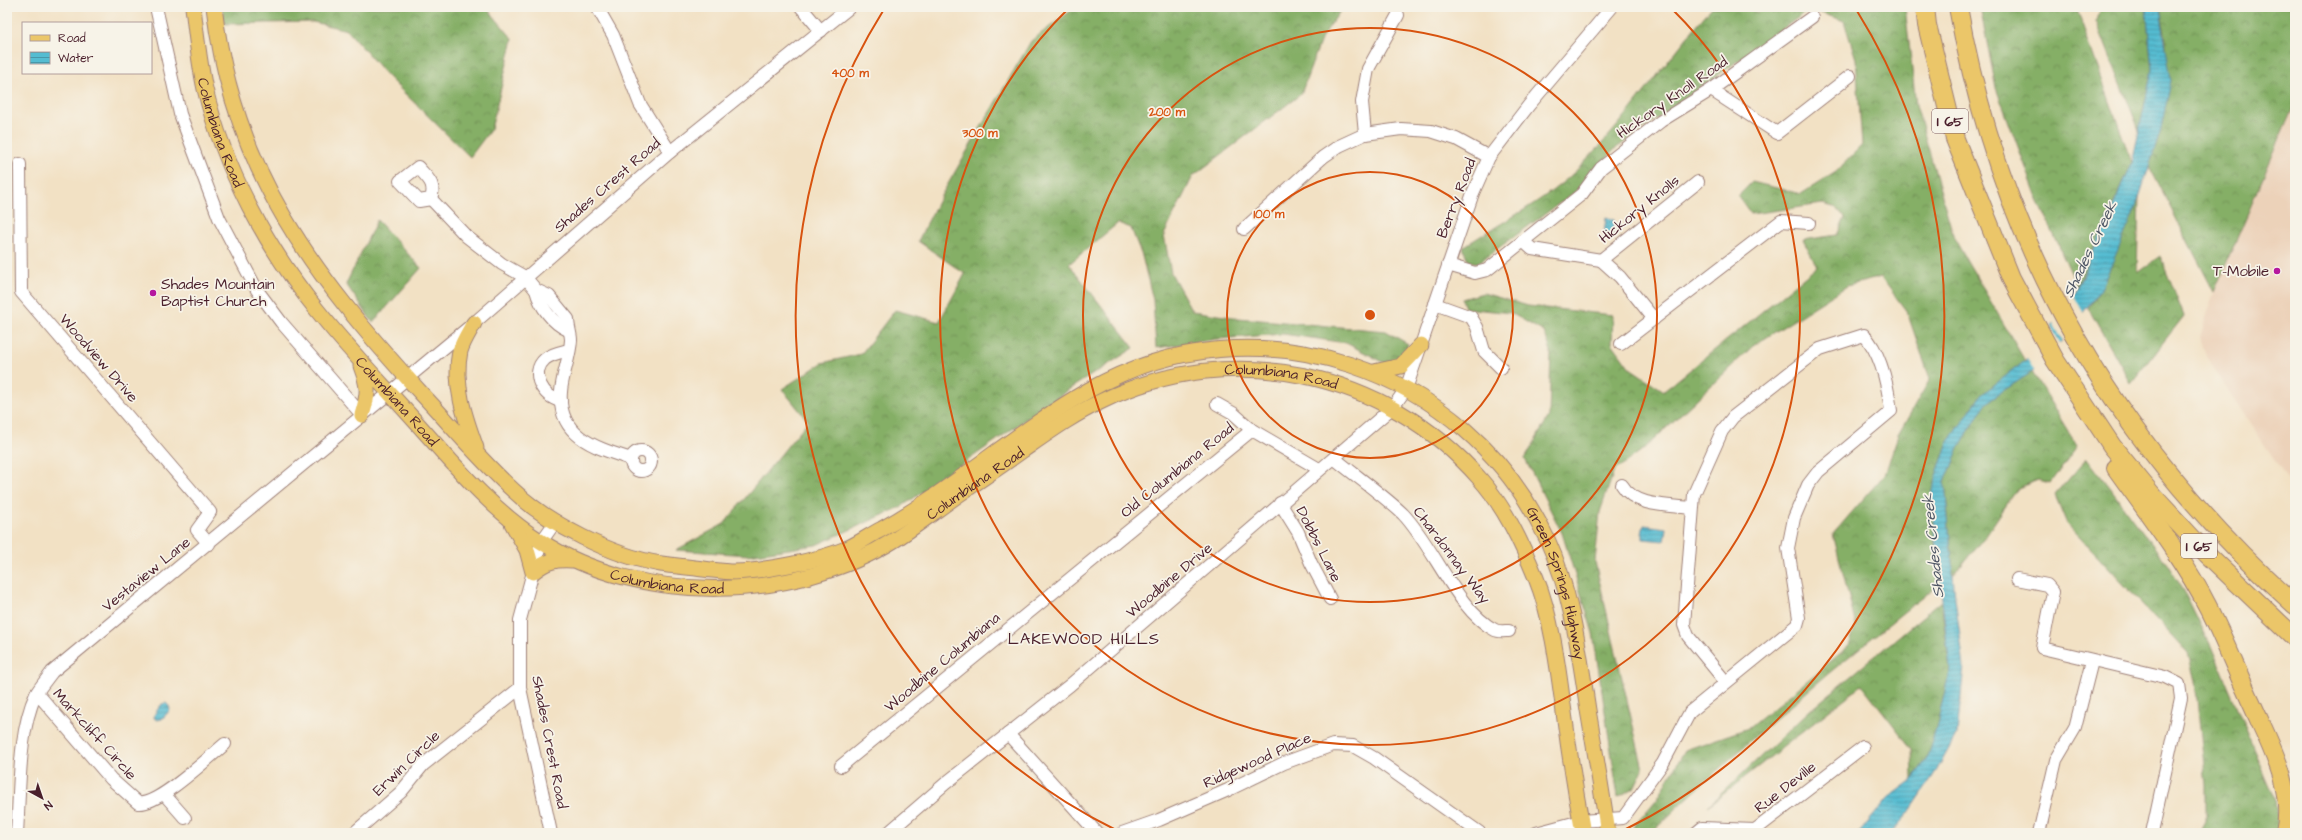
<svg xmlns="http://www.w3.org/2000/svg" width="2302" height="840" font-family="'Architects Daughter',sans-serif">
<defs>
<pattern id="forest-crowns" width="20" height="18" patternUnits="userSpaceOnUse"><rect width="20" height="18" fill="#85af66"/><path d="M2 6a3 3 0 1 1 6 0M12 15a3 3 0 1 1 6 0" fill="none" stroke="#6f8e54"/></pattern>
<pattern id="water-rules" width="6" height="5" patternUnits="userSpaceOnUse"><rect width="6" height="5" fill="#54bcd1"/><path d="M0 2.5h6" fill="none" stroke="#4898aa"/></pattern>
</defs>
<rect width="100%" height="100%" fill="#f7f3e8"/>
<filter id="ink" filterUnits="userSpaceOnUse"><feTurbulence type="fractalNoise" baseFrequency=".025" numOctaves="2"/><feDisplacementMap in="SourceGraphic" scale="8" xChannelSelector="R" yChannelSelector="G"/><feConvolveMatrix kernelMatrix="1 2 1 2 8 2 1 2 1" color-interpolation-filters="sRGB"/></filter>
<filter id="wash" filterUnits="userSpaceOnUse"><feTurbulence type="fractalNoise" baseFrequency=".012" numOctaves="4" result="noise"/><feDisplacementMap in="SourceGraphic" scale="16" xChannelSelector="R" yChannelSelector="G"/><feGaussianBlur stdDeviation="0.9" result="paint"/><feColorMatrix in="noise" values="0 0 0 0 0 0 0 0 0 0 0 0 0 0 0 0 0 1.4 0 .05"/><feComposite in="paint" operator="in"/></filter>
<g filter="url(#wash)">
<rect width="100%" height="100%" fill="#f2e1c4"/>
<!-- built -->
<polygon fill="#ecd2b9" points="2295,103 2295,490 2207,359 2200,337 2214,292"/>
<!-- forest -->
<g fill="url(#forest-crowns)" stroke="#686748">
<polygon points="222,7 486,7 513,39 491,129 470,157 389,78 347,30 313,22 225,24"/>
<polygon points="1076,7 1343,7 1322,37 1301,94 1193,176 1164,235 1171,273 1192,311 1238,318 1386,331 1408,344 1405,355 1387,364 1346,343 1283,334 1217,339 1156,348 1153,300 1142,256 1131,228 1118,223 1069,264 1134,348 1071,388 901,507 816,545 748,555 676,550 724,524 808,421 782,389 822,363 861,354 895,310 939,322 965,274 918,241 941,196 1031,41"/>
<path d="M1712,7H1744L1757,12L1771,7H1905L1916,105L1954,238L2025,361L1981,395L1948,443L1935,478L1931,503L1939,584C1839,663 1742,744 1651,833H1628L1657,799L1685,750L1751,727L1849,646L1856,625L1833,534L1885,474L1898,435L1930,379L1907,312L1881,277L1847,286L1753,346L1645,448L1614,471L1600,512L1595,562L1643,769L1634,788L1618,797L1593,633L1562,533L1525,459L1549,416L1551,351L1544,332L1511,313L1465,308L1462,299L1483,293L1528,306L1613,315L1612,343L1630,368L1664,391L1817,267L1803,240L1837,235L1845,218L1837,208L1823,204L1751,214L1738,196L1752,182L1801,194L1836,172L1862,145L1856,59L1844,21L1810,9L1615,149L1575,192L1478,263L1468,261L1463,247C1502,222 1547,200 1580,167C1629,118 1667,59 1712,7Z"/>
<polygon points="1980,7 2076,7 2132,163 2077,286 2038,200 1996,88"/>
<polygon points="2100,7 2146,7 2152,70 2139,130 2096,21"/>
<polygon points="2160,7 2295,7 2295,103 2214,292 2149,166 2160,133 2166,40"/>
<polygon points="2139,195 2137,273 2160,256 2184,316 2131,383 2088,308 2101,289"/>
<polygon points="377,220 421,268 373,323 346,284"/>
<polygon points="2032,372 2077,446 2050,483 2038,480 2018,488 1986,535 1953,576 1945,482 1960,446 1980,412 1992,398"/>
<polygon points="2087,458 2167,564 2184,591 2211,646 2275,798 2278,825 2275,833 2200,833 2206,822 2206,784 2195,681 2188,653 2067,524 2055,495"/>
<polygon points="1941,601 1950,669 1937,725 1926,760 1913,779 1912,749 1862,685 1708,806 1809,711"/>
</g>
<!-- water -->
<g fill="url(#water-rules)" stroke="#4f6e7e">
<polygon points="2146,7 2160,7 2171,81 2160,133 2135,210 2101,289 2043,365 1992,398 1980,412 1960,446 1945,482 1955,598 1964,667 1957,734 1933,777 1908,814 1891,833 1859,833 1889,797 1913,779 1926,760 1937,725 1950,669 1931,503 1935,478 1948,443 1981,395 2025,361 2071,299 2083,275 2132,163 2152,70"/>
<polygon points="1606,217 1614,220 1613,235 1604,234"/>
<polygon points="1644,525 1666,528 1664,541 1643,539 1643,534 1642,533"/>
<polygon points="166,703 169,706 170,710 162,719 157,720 154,718 155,713 162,704"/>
</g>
<!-- pier -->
<g fill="#f2e1c4">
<polygon points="2072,292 2085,316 2064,343 2052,321"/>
<polygon points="2050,325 2061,345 2044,367 2035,372 2026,356"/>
</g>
</g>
<g filter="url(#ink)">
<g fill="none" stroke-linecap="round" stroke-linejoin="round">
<defs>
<g id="minor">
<polyline points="156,7 180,114 219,218 257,290 281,322 362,415"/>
<polyline points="597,7 613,35 640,104 670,152"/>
<polyline points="801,7 821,31"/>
<polyline points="1711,90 1777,133 1850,76"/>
<polyline points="1365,134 1362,102 1368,69 1398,15"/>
<polyline points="20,164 21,292 210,512 197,530 209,544"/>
<path d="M418,167C428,179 436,183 431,199L419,201L400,181Z"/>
<path d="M431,199L466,236L502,264L525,277L536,290L549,296L568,319C568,327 571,334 571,340C570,358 562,375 561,392C557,437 597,448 631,459"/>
<polyline points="1244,229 1323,157 1339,146 1365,134 1401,129 1431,131 1456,139 1489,157"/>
<polyline points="1523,241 1532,249 1601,260 1698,182"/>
<polyline points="1601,260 1620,277 1654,319"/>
<polyline points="1448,265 1475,273 1487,270 1582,194 1601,168 1661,121 1711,90 1812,17"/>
<path d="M536,290C540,306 552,323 568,330"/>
<polyline points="1435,304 1471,317 1477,327 1484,351 1501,368"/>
<polyline points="1621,344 1781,221 1809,223"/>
<path d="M561,401C543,398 529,373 545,359C551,354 561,352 569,350"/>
<polyline points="1217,404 1233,413 1252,430 1319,469"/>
<circle cx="641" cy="461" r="10"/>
<path d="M1334,458C1357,477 1382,494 1403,514C1433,545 1458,612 1495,630C1499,632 1505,631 1509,631"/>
<path d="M1622,485C1635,507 1668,505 1692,508"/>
<polyline points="1280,503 1298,532 1311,563 1330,599"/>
<polyline points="2017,579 2047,585 2053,592 2042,648 2165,677 2179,684 2181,698 2152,833"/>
<path d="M37,693L111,779L138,803C158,806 208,758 225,744"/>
<polyline points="1008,734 1097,833"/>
<polyline points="841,766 1252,430"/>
<polyline points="164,794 185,818"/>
<path d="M17,833C20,791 18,732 36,694C40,687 47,679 52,672L474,323L670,152L850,7"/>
<polyline points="354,833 401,792 423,765 520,688"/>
<polyline points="551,833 520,688 520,620 541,542 556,521"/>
<polyline points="888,833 946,783 1070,685 1393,407 1406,389 1473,193 1489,157 1529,105 1612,7"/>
<polyline points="1122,833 1159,820 1228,790 1284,763 1333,745 1353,746 1374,758 1480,833"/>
<path d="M1536,833L1581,821L1623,818L1663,763L1690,712L1797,625L1799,618L1788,548L1794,518L1808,485L1818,472L1891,411C1888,387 1881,353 1864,335L1820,349L1733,417L1722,431L1694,494L1684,625L1688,636L1725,681"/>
<polyline points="1696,833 1702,828 1755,830 1863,747"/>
<polyline points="2039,833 2056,760 2075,728 2092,661"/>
</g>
<g id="major">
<path id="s1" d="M193,7C196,34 199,62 205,89C224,168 266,247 317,310C345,345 376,378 406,411C447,456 488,508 540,541C640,606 795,603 896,539C916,526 935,511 955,497C977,482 1001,466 1023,450C1049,432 1074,414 1102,401C1232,338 1386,371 1480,479C1505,507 1522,544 1536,578C1553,620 1559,676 1565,720C1570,758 1576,795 1583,833"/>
<path id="s2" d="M214,7C233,171 313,275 421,393C452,426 481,461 514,491C550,525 612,556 661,564C675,566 689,567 703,569C713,570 724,572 734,572C764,571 818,561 846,549C858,544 870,535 882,529C955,488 1017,431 1089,390C1255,296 1467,367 1547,539C1572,593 1579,652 1588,710C1595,751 1602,792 1608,833"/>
<path d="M474,323C469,332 463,341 460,351C453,384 465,418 476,448"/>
<path d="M361,366C369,387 369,393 362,415"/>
<polyline points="1374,372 1401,366 1421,345"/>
<path d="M512,523L527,550L533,572C546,561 555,559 572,560"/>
</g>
<g id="highway">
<polyline points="1925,7 1927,25 1955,139 2011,278 2055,360 2112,446 2153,496 2207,554 2295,638"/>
<path d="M1958,7C2001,248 2113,442 2295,605"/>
<path d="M2116,468C2148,513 2183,558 2208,607C2224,638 2237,672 2252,704C2270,745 2295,787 2285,833"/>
</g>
</defs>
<!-- minor casing -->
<use href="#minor" stroke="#9e8078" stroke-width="14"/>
<!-- major casing -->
<use href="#major" stroke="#9e8078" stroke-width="17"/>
<!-- highway casing -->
<use href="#highway" stroke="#9e8078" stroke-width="20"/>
<!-- minor -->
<use href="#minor" stroke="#fff" stroke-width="12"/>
<!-- major -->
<use href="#major" stroke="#ebc669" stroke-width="15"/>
<!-- highway -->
<use href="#highway" stroke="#ebc669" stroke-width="18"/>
</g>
</g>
<!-- distance rings -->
<g fill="none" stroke="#d8530f" stroke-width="2">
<circle cx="1370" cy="315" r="143"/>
<circle cx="1370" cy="315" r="287"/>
<path d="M1671 8A430 430 0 1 1 1069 8"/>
<path d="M1118 831A574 574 0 0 1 883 11M1857 11A574 574 0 0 1 1622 831"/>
</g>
<!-- markers -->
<g fill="#b5179e" stroke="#f7f3e8" stroke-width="1.5">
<circle cx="2277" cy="271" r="4"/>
<circle cx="153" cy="293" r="4"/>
</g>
<g text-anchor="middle" stroke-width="3.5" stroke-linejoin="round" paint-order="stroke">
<!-- shield labels -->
<g fill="#f7f3e8" stroke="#7e5f64" stroke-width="1">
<rect x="1932" y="109" width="36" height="24" rx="3"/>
<rect x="2181" y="534" width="36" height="24" rx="3"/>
</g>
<g font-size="14" font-weight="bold" fill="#4a1f2b">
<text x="1950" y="126">I 65</text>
<text x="2199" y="551">I 65</text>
</g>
<!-- street labels -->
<g font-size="15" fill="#4a1f2b" stroke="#f7f3e8">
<text transform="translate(1672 97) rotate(-35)" y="5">Hickory Knoll Road</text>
<text dy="5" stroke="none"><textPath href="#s1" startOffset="129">Columbiana Road</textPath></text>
<text transform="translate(607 185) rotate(-41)" y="5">Shades Crest Road</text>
<text transform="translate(1456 198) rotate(-69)" y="5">Berry Road</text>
<text transform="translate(1639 209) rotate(-39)" y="5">Hickory Knolls</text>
<text transform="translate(99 358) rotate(49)" y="5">Woodview Drive</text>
<text dy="5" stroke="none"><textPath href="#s1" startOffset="1461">Columbiana Road</textPath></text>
<text dy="5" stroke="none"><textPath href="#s1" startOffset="454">Columbiana Road</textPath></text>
<text transform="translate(1177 470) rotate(-39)" y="5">Old Columbiana Road</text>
<text dy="5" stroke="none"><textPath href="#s1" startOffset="1125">Columbiana Road</textPath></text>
<text transform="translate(1319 544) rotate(63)" y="5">Dobbs Lane</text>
<text transform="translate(1452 555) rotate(53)" y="5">Chardonnay Way</text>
<text transform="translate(146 574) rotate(-39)" y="5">Vestaview Lane</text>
<text dy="5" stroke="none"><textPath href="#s1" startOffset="790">Columbiana Road</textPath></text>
<text transform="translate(1169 580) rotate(-40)" y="5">Woodbine Drive</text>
<text dy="5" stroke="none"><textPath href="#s2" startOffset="1812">Green Springs Highway</textPath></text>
<text transform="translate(942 662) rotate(-40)" y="5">Woodbine Columbiana</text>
<text transform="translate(95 734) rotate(48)" y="5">Markcliff Circle</text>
<text transform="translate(550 742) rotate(79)" y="5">Shades Crest Road</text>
<text transform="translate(1257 760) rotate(-24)" y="5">Ridgewood Place</text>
<text transform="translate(406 763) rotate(-44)" y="5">Erwin Circle</text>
<text transform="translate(1785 787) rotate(-38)" y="5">Rue Deville</text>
</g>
<!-- poi labels -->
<g font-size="15" fill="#4a1f2b" stroke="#f7f3e8" text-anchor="end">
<text x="2269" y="276">T-Mobile</text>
<text x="161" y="289" text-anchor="start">Shades Mountain<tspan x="161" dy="17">Baptist Church</tspan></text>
</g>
<!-- water labels -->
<g font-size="16" font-style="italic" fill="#4e5665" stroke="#f7f3e8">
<text transform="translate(2089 249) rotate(-64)" y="6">Shades Creek</text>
<text transform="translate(1932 546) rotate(-96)" y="6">Shades Creek</text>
</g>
<!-- neighbourhood labels -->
<g font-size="16" letter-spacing="1" fill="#4a1f2b" stroke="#f7f3e8">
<text x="1084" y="644">LAKEWOOD HILLS</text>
</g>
</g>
<circle cx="1370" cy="315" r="6" fill="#d8530f" stroke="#f7f3e8" stroke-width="2"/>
<g font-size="12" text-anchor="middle" font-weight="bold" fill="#d8530f" stroke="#f7f3e8" stroke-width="3.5" stroke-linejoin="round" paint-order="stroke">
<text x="850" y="77">400 m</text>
<text x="1167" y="116">200 m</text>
<text x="980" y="137">300 m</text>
<text x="1269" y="218">100 m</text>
</g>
<!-- margin -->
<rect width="2302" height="840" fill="none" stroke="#f7f3e8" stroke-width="24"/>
<!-- legend -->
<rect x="22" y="22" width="130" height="52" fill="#f7f3e8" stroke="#b29e9c"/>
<rect x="30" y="35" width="20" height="6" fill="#ebc669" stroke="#b29e9c"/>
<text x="58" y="42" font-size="12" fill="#4a1f2b">Road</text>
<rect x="30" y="52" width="20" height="12" fill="url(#water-rules)" stroke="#b29e9c"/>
<text x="58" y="62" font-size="12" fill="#4a1f2b">Water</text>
<!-- north arrow -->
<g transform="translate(42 798) rotate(140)" stroke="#f7f3e8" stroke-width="3" paint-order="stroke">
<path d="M0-3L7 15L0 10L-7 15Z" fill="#4a1f2b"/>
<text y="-6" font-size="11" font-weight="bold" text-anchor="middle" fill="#4a1f2b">N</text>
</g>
</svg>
